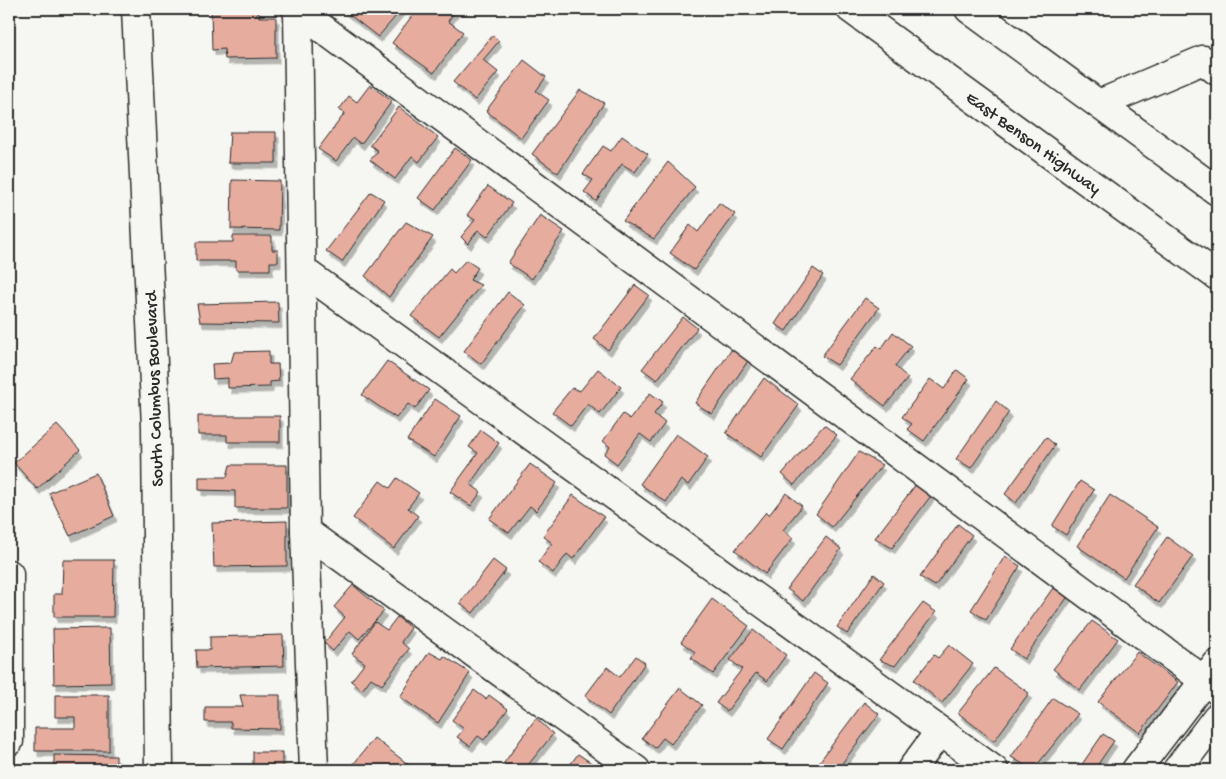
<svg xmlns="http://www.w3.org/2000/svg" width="1226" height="779" font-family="'Gochi Hand',sans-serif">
<defs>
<filter id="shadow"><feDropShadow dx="3" dy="5.5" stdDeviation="0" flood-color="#0004"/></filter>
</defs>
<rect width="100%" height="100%" fill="#f6f6f2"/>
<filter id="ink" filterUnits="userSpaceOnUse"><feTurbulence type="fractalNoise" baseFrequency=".02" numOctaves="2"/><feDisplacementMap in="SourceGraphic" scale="10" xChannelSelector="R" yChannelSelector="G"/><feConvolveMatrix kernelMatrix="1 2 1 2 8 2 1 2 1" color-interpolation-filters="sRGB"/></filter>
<g filter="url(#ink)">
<!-- building -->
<g fill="#e6ad9f" stroke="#2b2b2b" filter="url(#shadow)">
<polygon points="211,9 258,9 259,17 276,17 276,58 225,59 224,49 212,50"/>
<polygon points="342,9 402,9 378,37"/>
<polygon points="417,9 457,9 448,21 463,32 434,73 392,43"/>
<polygon points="493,35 499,41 483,60 498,72 475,100 453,82"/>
<polygon points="524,60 546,77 536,91 549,100 521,138 486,111"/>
<polygon points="370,85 392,101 361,144 353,138 336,161 318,149 345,113 339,110 349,96 357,102"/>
<polygon points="580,90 604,103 558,173 532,154"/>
<polygon points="399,107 438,137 419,162 412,156 395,179 370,160 378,151 370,145"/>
<polygon points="230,132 276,132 276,163 228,163"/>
<polygon points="622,136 648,154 635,172 622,164 596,201 584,192 593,180 583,174 603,146 611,151"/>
<polygon points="455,148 472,160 435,210 418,198"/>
<polygon points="668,162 695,187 654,239 623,221"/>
<polygon points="232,180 280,181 279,230 231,229"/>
<polygon points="488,186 512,203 487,237 478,230 468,244 461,237 475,220 467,215"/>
<polygon points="371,192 384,200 342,262 326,251"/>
<polygon points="719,203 735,214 694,270 670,253 690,225 698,232"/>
<polygon points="540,215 564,231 532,279 508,263"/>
<polygon points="406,222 433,237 389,297 365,276"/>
<polygon points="233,236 272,236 272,250 278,250 278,262 270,262 270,270 236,270 236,261 196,261 196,242 233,242"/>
<polygon points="466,260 478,268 470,280 481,285 439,337 411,316 450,269 454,273"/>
<polygon points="813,268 823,275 786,331 775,324"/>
<polygon points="635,285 649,295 608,350 594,339"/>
<polygon points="508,292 525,305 481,364 464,351"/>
<polygon points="865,298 879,308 837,365 822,356"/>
<polygon points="278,302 279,323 200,322 197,304"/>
<polygon points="683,317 697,328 657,380 642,369"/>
<polygon points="893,332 911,346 895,366 908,378 885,406 850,379 877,346 881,349"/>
<polygon points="736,343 752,355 712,414 695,403"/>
<polygon points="269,351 269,364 278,364 279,381 270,382 270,387 228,388 228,378 213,379 212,364 231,363 234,352"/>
<polygon points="387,361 429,390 415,409 408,404 396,418 362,395"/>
<polygon points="598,369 621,387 600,414 588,404 571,426 552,412 572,388 580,391"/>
<polygon points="957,370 969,379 924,441 907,429 912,424 902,417 930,379 944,389"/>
<polygon points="764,378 799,405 761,457 726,433"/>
<polygon points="650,393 663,402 654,414 665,423 651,442 640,434 617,464 604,454 610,447 603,441 623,414 630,419"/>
<polygon points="435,399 461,416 434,457 407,440"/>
<polygon points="996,401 1009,412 971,468 956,459"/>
<polygon points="198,416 280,416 280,442 227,442 227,435 198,435"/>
<polygon points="57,425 80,450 37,489 14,463"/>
<polygon points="824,425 837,435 794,485 782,474"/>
<polygon points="481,430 499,443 470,484 481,492 471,506 450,492 478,453 469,447"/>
<polygon points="676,434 708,457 688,485 681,480 666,502 640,484"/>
<polygon points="1046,437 1055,445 1016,503 1005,494"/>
<polygon points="859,452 882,465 832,527 816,514"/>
<polygon points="530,464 557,483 536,511 530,506 509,533 489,519"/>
<polygon points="230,465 287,465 287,508 235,508 235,491 199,490 199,477 227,477"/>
<polygon points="96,473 114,516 70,536 49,493"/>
<polygon points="397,478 419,493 408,508 418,516 394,549 353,518 380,481 390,488"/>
<polygon points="1080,481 1094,490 1066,535 1052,526"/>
<polygon points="917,483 933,493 892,548 875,538"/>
<polygon points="786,493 802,506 783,530 793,538 765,574 735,550 766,512 769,515"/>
<polygon points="573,495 604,517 573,559 567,554 553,573 538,562 552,543 543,536"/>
<polygon points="1110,495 1158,527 1124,578 1077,546"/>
<polygon points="287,521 287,566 214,567 212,523"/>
<polygon points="958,524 972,535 935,586 920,577"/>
<polygon points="826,537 841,549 803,601 787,589"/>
<polygon points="1167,537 1193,556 1159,603 1133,584"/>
<polygon points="1005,556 1020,566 986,620 971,610"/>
<polygon points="63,560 114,560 113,617 54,617 54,594 62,594"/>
<polygon points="493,560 506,570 473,613 460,603"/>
<polygon points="874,574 884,582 847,634 837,627"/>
<polygon points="353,585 384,611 359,639 350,631 333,651 324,643 345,617 334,607"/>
<polygon points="1055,585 1069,595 1024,659 1010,649"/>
<polygon points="712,599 749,626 713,674 691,658 695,652 681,642"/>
<polygon points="923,603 936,612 895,666 879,660"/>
<polygon points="397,617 411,628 401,642 409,649 382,685 371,678 362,690 351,681 365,663 352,654 375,622 387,630"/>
<polygon points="1092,621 1118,639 1080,690 1053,669"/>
<polygon points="110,628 111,683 54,684 53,629"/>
<polygon points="753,630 786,655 767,681 756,673 727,711 716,703 742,669 730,660"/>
<polygon points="283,635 284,666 197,668 196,650 210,650 210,637"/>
<polygon points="949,645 973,664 942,703 914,680 934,655 938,658"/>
<polygon points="429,652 442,659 444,656 470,673 438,723 400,697"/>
<polygon points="1137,652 1178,682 1140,733 1098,702"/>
<polygon points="636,656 645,663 609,715 585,696 607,667 620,677"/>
<polygon points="994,668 1029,693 994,741 958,713"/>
<polygon points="814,673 828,683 783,749 768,739"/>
<polygon points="680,688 702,705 671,744 663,738 655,748 642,738"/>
<polygon points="474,690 486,699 489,695 508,709 484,740 478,736 470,746 457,737 464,729 452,720"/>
<polygon points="55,695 109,695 109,751 35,751 35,728 75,728 75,717 55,717"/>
<polygon points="240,695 280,695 280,729 231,728 231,722 205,722 205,707 243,707"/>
<polygon points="1053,698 1078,714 1033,770 1011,757"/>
<polygon points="864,702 879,714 837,770 816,770 814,769"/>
<polygon points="536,718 553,734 524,770 499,770"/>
<polygon points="1103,734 1114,741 1094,770 1078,770"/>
<polygon points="374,738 413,768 412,770 349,770"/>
<rect x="253" y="752" width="29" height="18"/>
<polygon points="578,754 602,770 566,770"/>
<polygon points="54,755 116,756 116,770 54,770"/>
<polygon points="759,762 771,770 753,770"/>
</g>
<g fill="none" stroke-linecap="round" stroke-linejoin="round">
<defs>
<g id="minor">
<polyline points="136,9 156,426 159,770"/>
<polyline points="296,9 1217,690"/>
<polyline points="298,10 305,531 314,770"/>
<polyline points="1099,104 1203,60 1217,71"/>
<polyline points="302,270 994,770"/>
<polyline points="305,531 636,770"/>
<polyline points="9,574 9,741"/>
<polyline points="911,770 940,731"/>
<polyline points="1136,770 1217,664"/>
<polyline points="1177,770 1217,717"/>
</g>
<g id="major">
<polyline points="851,9 1217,276"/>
<polyline points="969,9 1217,191"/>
</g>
</defs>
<!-- minor casing -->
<use href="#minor" stroke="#2b2b2b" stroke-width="31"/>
<!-- major casing -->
<use href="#major" stroke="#2b2b2b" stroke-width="31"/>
<!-- minor -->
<use href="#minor" stroke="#f6f6f2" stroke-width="28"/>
<!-- major -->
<use href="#major" stroke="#f6f6f2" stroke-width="28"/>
</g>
</g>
<g text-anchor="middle" stroke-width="5" stroke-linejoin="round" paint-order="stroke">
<!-- street labels -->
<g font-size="18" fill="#2b2b2b" stroke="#f6f6f2">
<text transform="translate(1034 142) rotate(36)" y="6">East Benson Highway</text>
<text transform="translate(153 389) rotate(-92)" y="6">South Columbus Boulevard</text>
</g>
</g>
<!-- margin -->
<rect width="1226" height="779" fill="none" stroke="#f6f6f2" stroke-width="30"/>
<rect x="15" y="15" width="1196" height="749" fill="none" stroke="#2b2b2b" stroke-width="2" filter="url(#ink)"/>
</svg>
